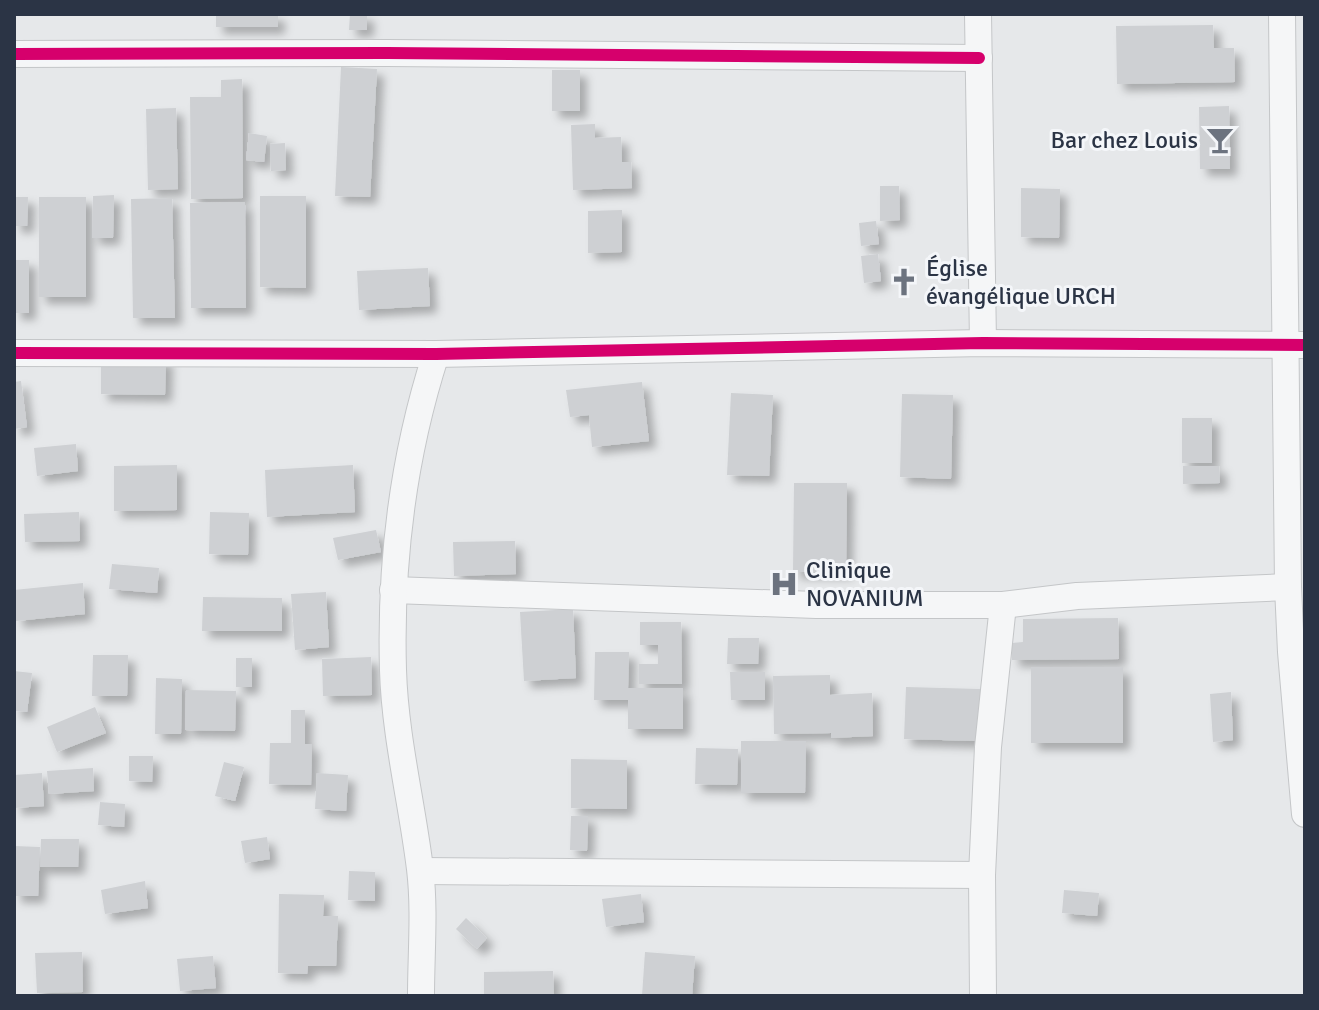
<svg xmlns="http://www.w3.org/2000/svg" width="1319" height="1010" font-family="Signika,sans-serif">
<defs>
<filter id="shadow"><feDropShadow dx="7" dy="7" stdDeviation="4" flood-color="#0004"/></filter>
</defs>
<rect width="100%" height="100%" fill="#e6e8ea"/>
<!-- building -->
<g fill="#ced0d3" filter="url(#shadow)">
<rect x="216" y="14" width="62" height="13"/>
<polygon points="350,14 367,14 367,30 349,30"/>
<polygon points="1213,25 1214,48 1234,48 1235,82 1117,84 1116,26"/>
<polygon points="341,67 377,69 370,197 335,196"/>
<rect x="552" y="70" width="28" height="41"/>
<polygon points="242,79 243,198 191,199 190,97 221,97 221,80"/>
<polygon points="1229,106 1230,169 1200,169 1199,107"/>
<polygon points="176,108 178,189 148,190 146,109"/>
<polygon points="595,124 595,138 621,137 622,162 631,162 632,188 573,190 571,125"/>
<polygon points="249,133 267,136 264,162 246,160"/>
<polygon points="285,143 286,170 271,171 270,144"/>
<polygon points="880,186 899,186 900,220 880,221"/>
<polygon points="1021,188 1060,189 1059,238 1021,237"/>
<polygon points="114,195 113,238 92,238 93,196"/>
<polygon points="260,196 306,196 306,288 260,287"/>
<polygon points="14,197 28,197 27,226 14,226"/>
<rect x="39" y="197" width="47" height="100"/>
<polygon points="172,198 175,318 133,318 131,199"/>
<polygon points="245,202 246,308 191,308 190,203"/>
<polygon points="622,210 622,252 588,253 588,211"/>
<polygon points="876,221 879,244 861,246 859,223"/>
<polygon points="878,254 881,281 864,283 861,256"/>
<rect x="14" y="260" width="15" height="53"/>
<polygon points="428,268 430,306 359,310 357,271"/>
<polygon points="101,356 166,358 165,395 101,394"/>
<polygon points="21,381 27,427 14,429 14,382"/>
<polygon points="642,382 649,441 592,447 589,415 570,417 566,390"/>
<polygon points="731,393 773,395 769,476 727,475"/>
<polygon points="902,394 953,395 951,479 900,477"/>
<rect x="1182" y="418" width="30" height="45"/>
<polygon points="76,444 78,471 37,476 34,448"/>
<polygon points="177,465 177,510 114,511 114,466"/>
<polygon points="353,465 355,512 267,517 265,470"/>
<polygon points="1183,466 1219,466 1220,483 1183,484"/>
<polygon points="794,483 847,483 846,572 793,572"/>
<polygon points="79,512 80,541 25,542 24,514"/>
<polygon points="210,512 249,513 248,555 209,554"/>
<polygon points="376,530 381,552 338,560 333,538"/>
<polygon points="515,541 516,574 454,576 453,542"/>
<polygon points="112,564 159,568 157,593 109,589"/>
<polygon points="83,583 85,614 16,621 14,590"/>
<polygon points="326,592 329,647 295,650 291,594"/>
<polygon points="203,597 282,598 282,631 202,631"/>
<polygon points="573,609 576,678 524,681 520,612"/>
<polygon points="1118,618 1119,659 1012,660 1012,643 1023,642 1023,619"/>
<polygon points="640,622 681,622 682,684 639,684 639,664 658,664 658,645 640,645"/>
<polygon points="728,638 759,638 758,664 727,664"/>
<polygon points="595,652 629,652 628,688 683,688 683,729 628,729 628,700 594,700"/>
<polygon points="93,655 128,655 127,696 92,696"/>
<polygon points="371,657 372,695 323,696 322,659"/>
<rect x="236" y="658" width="16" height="29"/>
<rect x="1031" y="667" width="92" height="76"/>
<polygon points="14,671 32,673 27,712 14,711"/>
<polygon points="730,672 765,672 765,700 731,700"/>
<polygon points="830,675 830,695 872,693 873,736 831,738 831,733 774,734 773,676"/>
<polygon points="156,678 182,679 181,734 155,734"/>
<polygon points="906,687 980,689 979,741 904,739"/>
<polygon points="186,690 236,691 235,731 185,730"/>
<polygon points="1231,692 1233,740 1213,742 1210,694"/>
<polygon points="95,707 106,733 57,752 47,727"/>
<polygon points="291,710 305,710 305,744 312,744 311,785 269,784 270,743 291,743"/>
<polygon points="741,741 806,741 805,793 741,793"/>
<polygon points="696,748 738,749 737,785 695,784"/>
<polygon points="129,756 153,756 152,782 129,781"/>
<polygon points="571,759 627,760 627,809 571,808"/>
<polygon points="224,762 244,767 235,801 215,796"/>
<polygon points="93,768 94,791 49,794 47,771"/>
<polygon points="42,773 44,806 14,808 14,775"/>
<polygon points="317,773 348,775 346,811 315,809"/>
<polygon points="100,802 125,804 124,827 98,825"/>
<polygon points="571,816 588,816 587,851 570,850"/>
<polygon points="267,837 270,859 245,863 241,841"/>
<polygon points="41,839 79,839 78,867 40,867"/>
<polygon points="14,846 40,847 38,896 14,896"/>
<polygon points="349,871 375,872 375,901 348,900"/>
<polygon points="145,881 148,908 105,914 101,890"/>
<polygon points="1064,890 1099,893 1097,916 1062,913"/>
<polygon points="279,894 324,895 323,916 338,916 336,966 308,966 307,974 278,973"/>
<polygon points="641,894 644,922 606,927 602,899"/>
<polygon points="466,918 487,938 477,949 456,929"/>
<polygon points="82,952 83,992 37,993 35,953"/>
<polygon points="645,952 695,956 692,996 642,996"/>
<polygon points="213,956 216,988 180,991 177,959"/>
<polygon points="553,971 554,996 484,996 484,972"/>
</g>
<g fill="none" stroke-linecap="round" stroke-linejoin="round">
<defs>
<g id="street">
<polyline points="978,14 983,343"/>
<polyline points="1282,14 1288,587 1291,652 1305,814"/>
<polyline points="14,54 387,53 979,58"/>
<polyline points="14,353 436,354 983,343 1305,345"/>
<polyline points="393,590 816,605 1003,605 1077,596 1288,587"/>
<polyline points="421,871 982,875"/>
<path d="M421,996C421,954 425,910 420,869C412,803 395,737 393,670C390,562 403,456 436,354"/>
<polyline points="983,996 982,875 988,747 1003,605"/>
</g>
</defs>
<!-- street casing -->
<use href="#street" stroke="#c4c6c8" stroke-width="28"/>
<!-- street -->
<use href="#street" stroke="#f5f6f7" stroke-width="26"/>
<defs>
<g id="cycleway">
<polyline points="14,54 387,53 979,58"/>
<polyline points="14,353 436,354 983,343 1305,345"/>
</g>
</defs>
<!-- cycleway casing -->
<use href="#cycleway" stroke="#f4f6f9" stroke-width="17"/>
<!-- cycleway -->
<use href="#cycleway" stroke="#d6006c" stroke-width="12"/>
</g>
<!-- icons -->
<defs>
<symbol id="bar-bare" viewBox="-9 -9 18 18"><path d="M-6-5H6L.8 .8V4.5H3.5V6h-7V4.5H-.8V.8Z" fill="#6c737f" stroke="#f4f6f9" stroke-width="2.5" paint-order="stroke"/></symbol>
<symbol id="church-bare" viewBox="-9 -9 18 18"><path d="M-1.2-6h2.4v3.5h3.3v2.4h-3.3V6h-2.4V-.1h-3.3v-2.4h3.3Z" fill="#6c737f" stroke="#f4f6f9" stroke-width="2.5" paint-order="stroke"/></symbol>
<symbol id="hospital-bare" viewBox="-9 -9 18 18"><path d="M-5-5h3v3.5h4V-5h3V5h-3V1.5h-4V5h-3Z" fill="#6c737f" stroke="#f4f6f9" stroke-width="2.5" paint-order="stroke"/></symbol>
</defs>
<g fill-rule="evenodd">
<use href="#bar-bare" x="1200" y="120" width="40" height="40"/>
<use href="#church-bare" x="884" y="262" width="40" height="40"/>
<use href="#hospital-bare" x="764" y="564" width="40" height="40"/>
</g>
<g text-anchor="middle" stroke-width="6" stroke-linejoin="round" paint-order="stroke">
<!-- poi labels -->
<g font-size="24" fill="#2b3445" stroke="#f4f6f9" text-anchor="start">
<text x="1198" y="148" text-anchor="end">Bar chez Louis</text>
<text x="926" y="276">Église<tspan x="926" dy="28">évangélique URCH</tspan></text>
<text x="806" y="578">Clinique<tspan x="806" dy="28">NOVANIUM</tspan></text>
</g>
</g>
<!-- border -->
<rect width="1319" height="1010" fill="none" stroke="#2b3445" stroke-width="32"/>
</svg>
